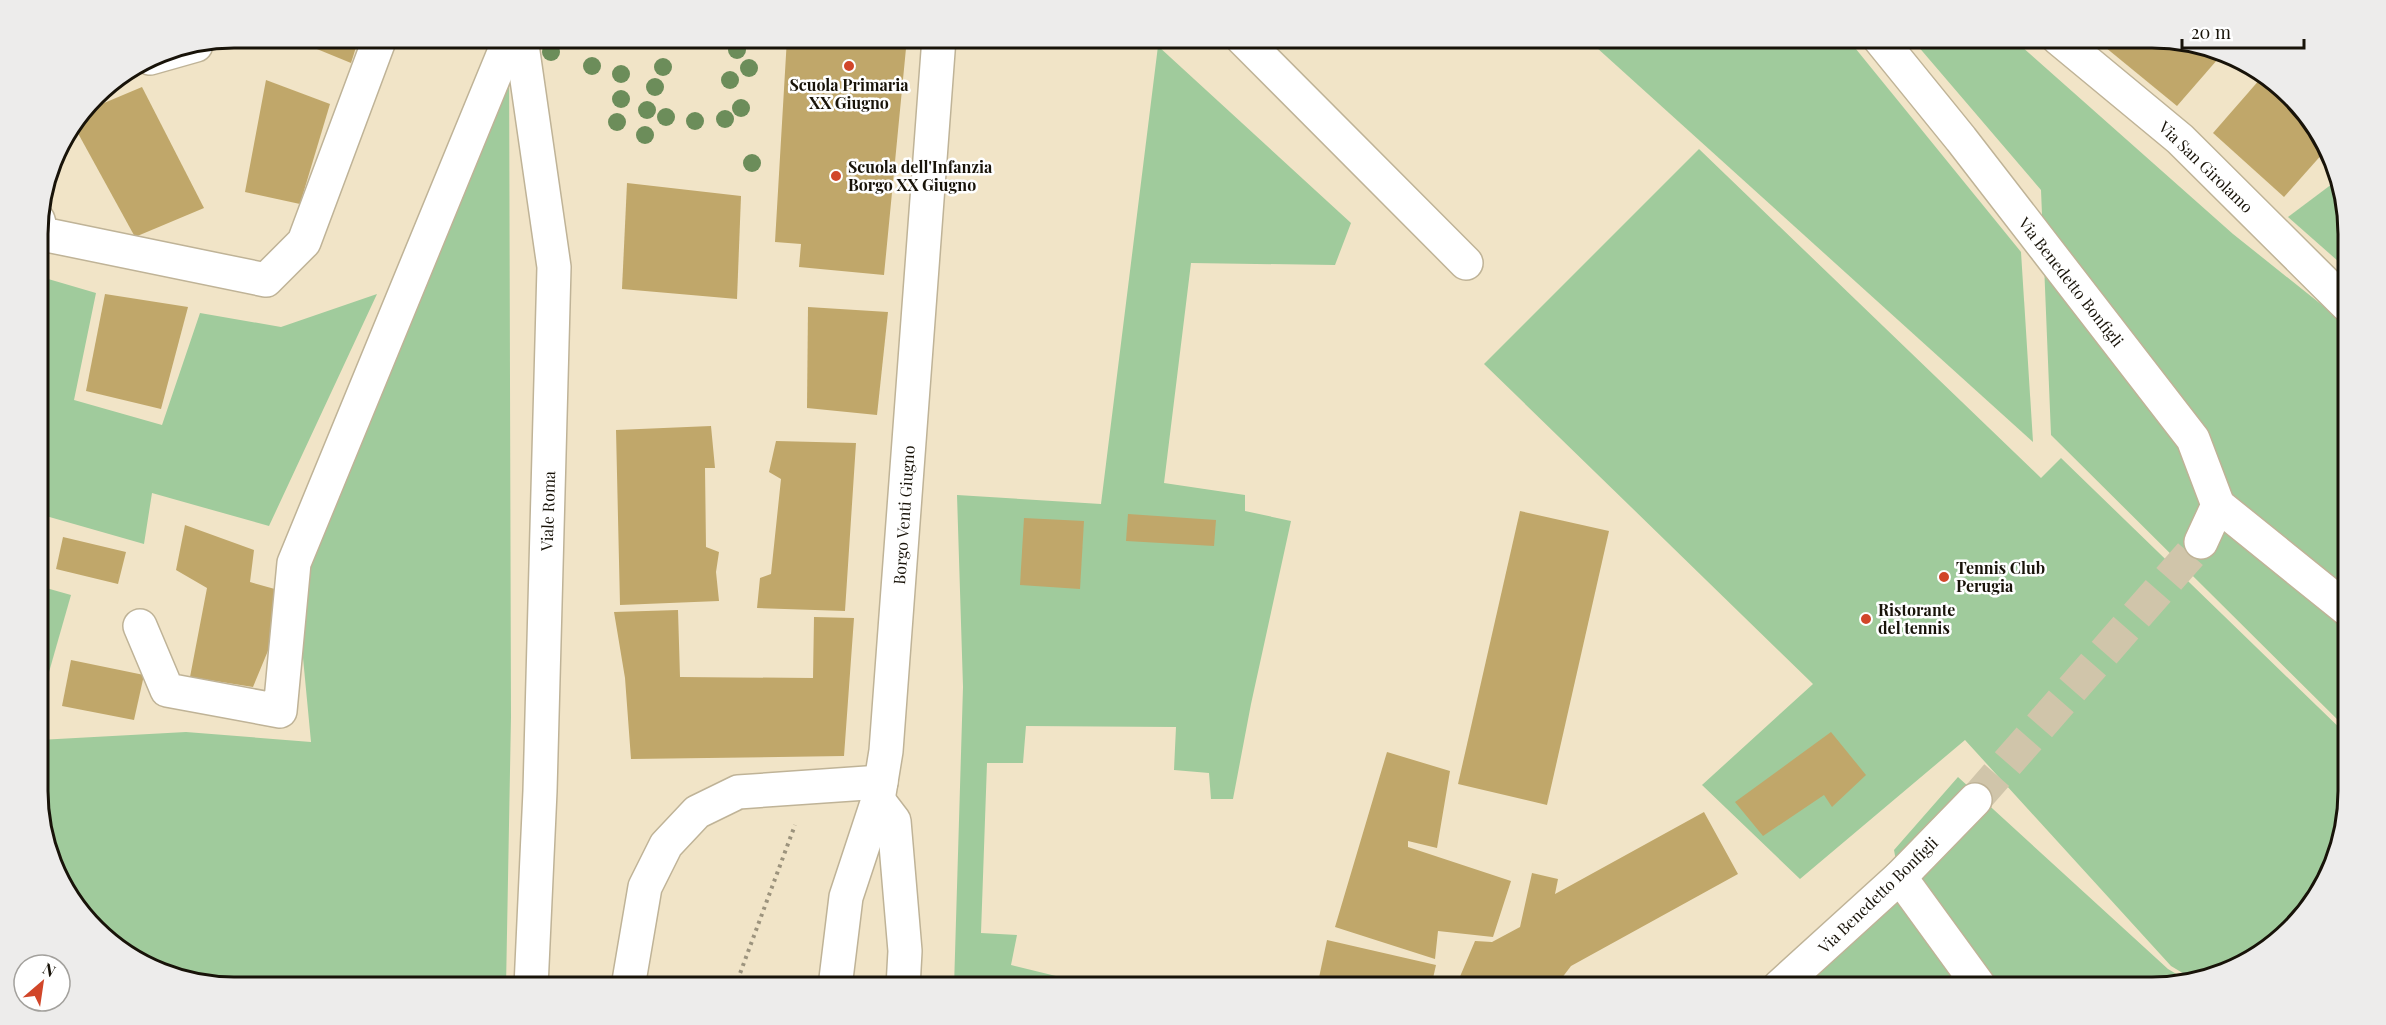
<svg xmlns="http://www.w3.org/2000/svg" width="2386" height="1025" font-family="'Playfair Display',serif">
<rect width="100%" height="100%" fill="#f1e4c7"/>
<!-- green -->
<g fill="#a0cb9c">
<polygon points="1586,38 1847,38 2021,252 2033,442"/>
<polygon points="1911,38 2012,38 2233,234 2347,325 2348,730 2051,435 2041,190"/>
<polygon points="509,42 511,717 506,987 234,987 159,973 78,911 39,817 39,740 186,732 311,742 294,563"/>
<polygon points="1158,46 1351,223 1335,265 1191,263 1164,483 1245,495 1245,511 1291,521 1251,704 1233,799 1211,799 1209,773 1174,770 1176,727 1026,726 1023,763 987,763 981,933 1017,935 1011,965 1101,987 954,987 963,687 957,495 1101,504"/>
<polygon points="1699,149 2041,478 2061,458 2348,736 2348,792 2334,866 2271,947 2216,977 2196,981 2171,966 1965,740 1800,879 1702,785 1813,684 1484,364"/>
<polygon points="2336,181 2347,209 2347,269 2288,217"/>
<polygon points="38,276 96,293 74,400 162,425 200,313 281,327 377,294 269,526 152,493 144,544 39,514"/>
<polygon points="39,586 71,595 39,707"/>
<polygon points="1958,777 2168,969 2190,982 2165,987 1991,987 1944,939 1959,987 1779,987 1899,877 1894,850"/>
</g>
<!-- building -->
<g fill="#c0a76a">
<polygon points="290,38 359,38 351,63"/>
<polygon points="787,38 907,38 884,275 799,267 801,244 775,242"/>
<polygon points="2094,38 2152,38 2224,52 2177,106"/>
<polygon points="2261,78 2308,115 2324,152 2284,197 2213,133"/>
<polygon points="266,80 330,104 300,204 245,192"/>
<polygon points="142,87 204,208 135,237 74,126 85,111"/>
<polygon points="627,183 741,196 737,299 622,289"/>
<polygon points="105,294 188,307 161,409 86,391"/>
<polygon points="808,307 888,312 877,415 807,408"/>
<polygon points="711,426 715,468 705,468 706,547 719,552 716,572 719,601 620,605 616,430"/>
<polygon points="776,441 856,443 845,611 757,608 760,578 771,574 781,479 769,472"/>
<polygon points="1520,511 1609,531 1547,805 1458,784"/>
<polygon points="1128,514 1216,520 1214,546 1126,541"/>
<polygon points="1024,518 1084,521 1080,589 1020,585"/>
<polygon points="185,525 254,550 250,582 282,591 277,629 253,687 190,677 207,588 176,570"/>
<polygon points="63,537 126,552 118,584 56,569"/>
<polygon points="678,610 680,677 813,678 814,617 854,618 844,756 631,759 625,678 614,612"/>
<polygon points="71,660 144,675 134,720 62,706"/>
<polygon points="1831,732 1866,775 1832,807 1824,795 1763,836 1735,802"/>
<polygon points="1387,752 1450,771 1437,848 1408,841 1408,847 1511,881 1493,937 1438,931 1435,959 1335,927"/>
<polygon points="1704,812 1738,874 1571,966 1555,987 1456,986 1475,941 1492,942 1520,927 1532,873 1558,879 1555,894"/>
<polygon points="1327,940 1436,965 1431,987 1317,987"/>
</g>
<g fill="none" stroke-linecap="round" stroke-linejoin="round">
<!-- major-tunnel -->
<polyline stroke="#d0c5aa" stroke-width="33" stroke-dasharray="33 16" stroke-linecap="butt" points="1975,800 2201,542"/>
<defs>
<g id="minor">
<polyline points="521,38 554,267 540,791 531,987"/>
<polyline points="1242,38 1466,263"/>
<polyline points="2058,38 2180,139 2347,305"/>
<polyline points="150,58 196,45"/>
<polyline points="38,220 42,234 266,280 304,242 380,38"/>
<polyline points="2218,505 2348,610"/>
<polyline points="140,626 167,690 280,711 294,563 510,38"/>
<polyline points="878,800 894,821 905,951 903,987"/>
<polyline points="1900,877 1980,987"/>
<polyline points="628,987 645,887 666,845 697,812 738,792 881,782"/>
<polyline points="835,987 846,897 878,800 886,751 939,38"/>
</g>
<g id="major">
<polyline points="1879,38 1961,139 2193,439 2218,505 2201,542"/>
<polyline points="1779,987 1900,877 1975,800"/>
</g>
</defs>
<!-- minor casing -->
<use href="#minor" stroke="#bfb397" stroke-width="36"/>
<!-- major casing -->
<use href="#major" stroke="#bfb397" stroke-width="36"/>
<!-- path -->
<polyline stroke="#9c937d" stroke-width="4" stroke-dasharray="3 4.5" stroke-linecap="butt" points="735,987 795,825"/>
<!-- minor -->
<use href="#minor" stroke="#fff" stroke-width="33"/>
<!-- major -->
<use href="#major" stroke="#fff" stroke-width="33"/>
</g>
<!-- trees -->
<g fill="#6c8d5a">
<circle cx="737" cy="50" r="9"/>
<circle cx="551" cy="52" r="9"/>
<circle cx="592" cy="66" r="9"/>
<circle cx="663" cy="67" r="9"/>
<circle cx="749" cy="68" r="9"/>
<circle cx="621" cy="74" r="9"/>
<circle cx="730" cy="80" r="9"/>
<circle cx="655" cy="87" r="9"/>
<circle cx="621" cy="99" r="9"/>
<circle cx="741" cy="108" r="9"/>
<circle cx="647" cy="110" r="9"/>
<circle cx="666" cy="117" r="9"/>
<circle cx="725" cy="119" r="9"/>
<circle cx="695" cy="121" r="9"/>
<circle cx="617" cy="122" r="9"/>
<circle cx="645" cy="135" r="9"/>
<circle cx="752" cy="163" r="9"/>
</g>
<!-- markers -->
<g fill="#d14629" stroke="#fff" stroke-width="2">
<circle cx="849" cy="66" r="6"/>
<circle cx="836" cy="176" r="6"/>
<circle cx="1944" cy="577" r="6"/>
<circle cx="1866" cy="619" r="6"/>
</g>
<g text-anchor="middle" stroke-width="5" stroke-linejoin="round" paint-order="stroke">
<!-- poi labels -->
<g font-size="16" font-weight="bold" fill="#181309" stroke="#fff" text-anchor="start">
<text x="849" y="91" text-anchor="middle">Scuola Primaria<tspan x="849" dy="18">XX Giugno</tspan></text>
<text x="848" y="173">Scuola dell'Infanzia<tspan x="848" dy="18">Borgo XX Giugno</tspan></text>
<text x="1956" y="574">Tennis Club<tspan x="1956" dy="18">Perugia</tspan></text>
<text x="1878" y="616">Ristorante<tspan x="1878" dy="18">del tennis</tspan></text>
</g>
<!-- street labels -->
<g font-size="16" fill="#181309" stroke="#fff">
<text transform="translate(2206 167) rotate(44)" y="6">Via San Girolamo</text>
<text transform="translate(2071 282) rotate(52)" y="6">Via Benedetto Bonfigli</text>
<text transform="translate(548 511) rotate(-88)" y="6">Viale Roma</text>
<text transform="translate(904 515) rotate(-86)" y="6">Borgo Venti Giugno</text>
<text transform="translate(1878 895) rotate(-44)" y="6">Via Benedetto Bonfigli</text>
</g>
</g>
<!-- crop -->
<path d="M0 0H2386V1025H0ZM234 48H2152A186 186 0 0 1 2338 234V791A186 186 0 0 1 2152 977H234A186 186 0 0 1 48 791V234A186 186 0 0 1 234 48Z" fill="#edeceb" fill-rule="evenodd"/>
<path fill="none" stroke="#181309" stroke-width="3" d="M234 48H2152A186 186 0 0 1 2338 234V791A186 186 0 0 1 2152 977H234A186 186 0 0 1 48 791V234A186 186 0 0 1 234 48Z"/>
<!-- north arrow -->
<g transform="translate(42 983) rotate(29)"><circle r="28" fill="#ffffff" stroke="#a3a19d" stroke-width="1.5"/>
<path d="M0-4.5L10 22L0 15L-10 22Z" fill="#d14629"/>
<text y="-9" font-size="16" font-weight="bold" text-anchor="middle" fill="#181309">N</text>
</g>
<!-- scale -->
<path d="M2182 39v9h122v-9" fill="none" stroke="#181309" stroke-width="3"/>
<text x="2191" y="39" font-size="18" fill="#181309" stroke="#ffffff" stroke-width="4.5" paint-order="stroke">20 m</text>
</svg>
